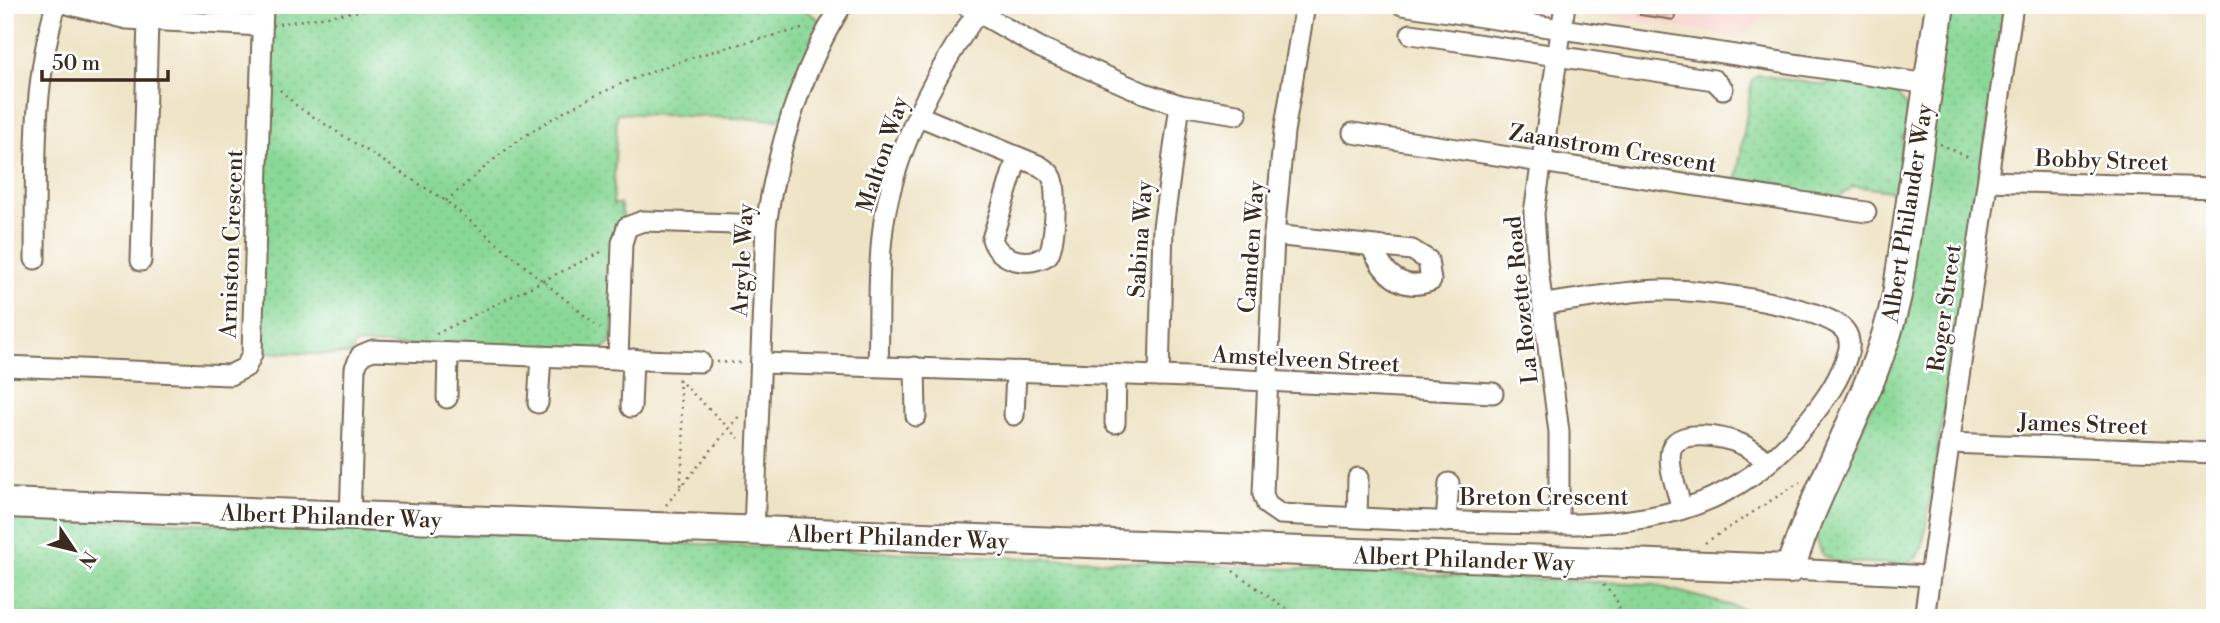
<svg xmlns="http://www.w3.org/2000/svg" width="2220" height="623" font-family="'Libre Bodoni',serif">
<defs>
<pattern id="grass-dots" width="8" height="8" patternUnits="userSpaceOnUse" patternTransform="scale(1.75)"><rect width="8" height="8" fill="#8ad897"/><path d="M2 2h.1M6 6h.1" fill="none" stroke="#78ba82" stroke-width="1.8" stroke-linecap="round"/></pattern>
</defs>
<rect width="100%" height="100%" fill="#fff"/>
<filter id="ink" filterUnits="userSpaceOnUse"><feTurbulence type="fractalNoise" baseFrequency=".0143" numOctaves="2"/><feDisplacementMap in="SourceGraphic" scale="14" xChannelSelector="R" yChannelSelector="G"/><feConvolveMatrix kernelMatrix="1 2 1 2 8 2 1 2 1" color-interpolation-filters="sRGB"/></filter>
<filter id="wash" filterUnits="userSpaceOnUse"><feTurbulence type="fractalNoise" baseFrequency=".00686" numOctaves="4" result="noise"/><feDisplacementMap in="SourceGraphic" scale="28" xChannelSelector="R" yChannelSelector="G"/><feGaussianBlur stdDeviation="1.57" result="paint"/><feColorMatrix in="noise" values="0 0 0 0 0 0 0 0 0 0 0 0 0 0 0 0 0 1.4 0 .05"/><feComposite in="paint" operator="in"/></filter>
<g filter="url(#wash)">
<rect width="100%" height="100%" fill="#eee3c5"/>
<!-- built -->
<polygon fill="#f7d0ca" points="1583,5 1763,5 1761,21 1739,37 1589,13"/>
<!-- grass -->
<g fill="url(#grass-dots)" stroke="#62815a" stroke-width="2">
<polygon points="271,5 798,5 822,22 784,120 617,113 613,204 620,204 624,219 611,342 602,351 355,344 350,355 258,352"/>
<polygon points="1949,5 2006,5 1923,545 1916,558 1904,564 1835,562 1822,554 1815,534 1885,373"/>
<polygon points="1758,75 1823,85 1840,81 1885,87 1897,94 1906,106 1910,133 1903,136 1897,192 1854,186 1836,199 1736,185 1752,80"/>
<polygon points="5,515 1651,584 1776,618 5,618"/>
</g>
<g id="blocks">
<!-- building -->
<polygon fill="#e4a18b" points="1641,5 1677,5 1674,20 1640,15"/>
</g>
</g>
<g filter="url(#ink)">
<use href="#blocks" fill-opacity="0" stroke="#7a6b58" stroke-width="2"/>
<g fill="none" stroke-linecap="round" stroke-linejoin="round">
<defs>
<g id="street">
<polyline points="71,5 127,19 262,26"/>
<path d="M1305,5L1284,132L1274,235L1263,494L1267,505L1280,514C1351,518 1422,521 1493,523C1613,526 1719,530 1804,426C1823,403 1842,378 1849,349C1850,339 1848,332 1840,326C1810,304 1699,289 1661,290C1622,291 1582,299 1544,304"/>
<polyline points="1402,5 1928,84"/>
<polyline points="967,6 1039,47 1144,93 1180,105 1237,114"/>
<polyline points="1411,34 1714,80 1723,89"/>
<path d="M919,116L1040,166C1044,169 1050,172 1052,177C1058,188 1055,246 1048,255C1029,267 999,262 992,239L1017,158"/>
<polyline points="1353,133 1866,212"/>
<polyline points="1989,181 2215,188"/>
<path d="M1274,235L1412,250L1428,260L1431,281C1400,293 1382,271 1371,246"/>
<path d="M35,259C36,174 31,88 56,5"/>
<polyline points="141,261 148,21"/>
<polyline points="618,359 700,362"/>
<polyline points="762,363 1189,377 1493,393"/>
<path d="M878,365C880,318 877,268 884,221C896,147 935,74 977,13"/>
<polyline points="5,366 230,375 246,367 252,354 263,5"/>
<polyline points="915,367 916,416"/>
<polyline points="1159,376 1163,227 1180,105"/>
<polyline points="447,398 448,353"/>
<polyline points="538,403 541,356"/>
<polyline points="631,407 633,359"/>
<polyline points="1014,415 1016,373"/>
<polyline points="1115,423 1116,376"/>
<polyline points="1949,443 2215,453"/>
<path d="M1682,509C1678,492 1667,467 1671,450C1678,427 1724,437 1741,444C1751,448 1759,455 1768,462"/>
<polyline points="350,517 355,368 361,355 373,350 618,359 622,243 627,227 643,221 766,225"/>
<polyline points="1357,517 1358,478"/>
<polyline points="1446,522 1449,483"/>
<polyline points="1559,524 1559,432 1537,261 1534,213 1565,5"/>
<path d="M754,531L766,225C777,150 801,70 842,5"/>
<polyline points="1790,569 1930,576"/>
<polyline points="1924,618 2013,5"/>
</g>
<path id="secondary" d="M5,503L1790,569C1820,475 1876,392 1897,295L1940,5"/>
</defs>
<!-- street casing -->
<use href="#street" stroke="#7a6b58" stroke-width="23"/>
<!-- secondary casing -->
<use href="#secondary" stroke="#7a6b58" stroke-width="32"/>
<!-- path -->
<g stroke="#7a6b58" stroke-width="2.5" stroke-dasharray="2 5" stroke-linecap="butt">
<polyline points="279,24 395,5"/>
<polyline points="280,90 298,107 446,201 600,328"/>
<polyline points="1940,144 1972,159"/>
<path d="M446,201C472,179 497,155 525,136C609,79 708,49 807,28"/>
<polyline points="436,334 603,251"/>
<polyline points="717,362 742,363"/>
<polyline points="678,379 739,438"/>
<polyline points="679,379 684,444 680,487"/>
<polyline points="666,505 740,415"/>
<polyline points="1705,543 1800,482"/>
<polyline points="1233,571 1299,618"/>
<polyline points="1603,585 1616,598 1622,618"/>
</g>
<!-- street -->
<use href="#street" stroke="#fff" stroke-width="19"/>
<!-- secondary -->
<use href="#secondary" stroke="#fff" stroke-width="28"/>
</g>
</g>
<g text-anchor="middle" stroke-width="5" stroke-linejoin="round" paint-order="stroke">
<!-- street labels -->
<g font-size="23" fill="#3b2a1e" stroke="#fff">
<text transform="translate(1613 148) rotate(9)" y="8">Zaanstrom Crescent</text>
<text transform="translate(882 154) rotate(-72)" y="8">Malton Way</text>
<text transform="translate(2102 160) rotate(2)" y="8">Bobby Street</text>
<text transform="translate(1907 213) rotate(-81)" y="8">Albert Philander Way</text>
<text transform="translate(1140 239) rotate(-86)" y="8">Sabina Way</text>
<text transform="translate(231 244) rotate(-88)" y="8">Arniston Crescent</text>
<text transform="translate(1251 247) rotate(-86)" y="8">Camden Way</text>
<text transform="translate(742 260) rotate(-87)" y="8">Argyle Way</text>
<text transform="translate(1521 300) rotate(-96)" y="8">La Rozette Road</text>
<text transform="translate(1944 308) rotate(-82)" y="8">Roger Street</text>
<text transform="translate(1306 359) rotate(3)" y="8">Amstelveen Street</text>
<text transform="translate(2083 424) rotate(2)" y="8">James Street</text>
<text x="1544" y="505">Breton Crescent</text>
<text transform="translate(331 516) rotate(2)" y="8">Albert Philander Way</text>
<text transform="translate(898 537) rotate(2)" y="8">Albert Philander Way</text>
<text transform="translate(1464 559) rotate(2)" y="8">Albert Philander Way</text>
</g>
</g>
<!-- margin -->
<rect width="2220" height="623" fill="none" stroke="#fff" stroke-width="28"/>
<!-- north arrow -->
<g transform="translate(74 550) rotate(125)" stroke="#ffffff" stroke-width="5" paint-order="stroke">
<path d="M0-5L12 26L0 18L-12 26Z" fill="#3b2a1e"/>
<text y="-10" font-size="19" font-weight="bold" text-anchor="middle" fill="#3b2a1e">N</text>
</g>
<!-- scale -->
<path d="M42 70v10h126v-10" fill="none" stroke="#3b2a1e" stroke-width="3.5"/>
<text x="52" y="70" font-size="21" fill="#3b2a1e" stroke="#ffffff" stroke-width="5" paint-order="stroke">50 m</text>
</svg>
